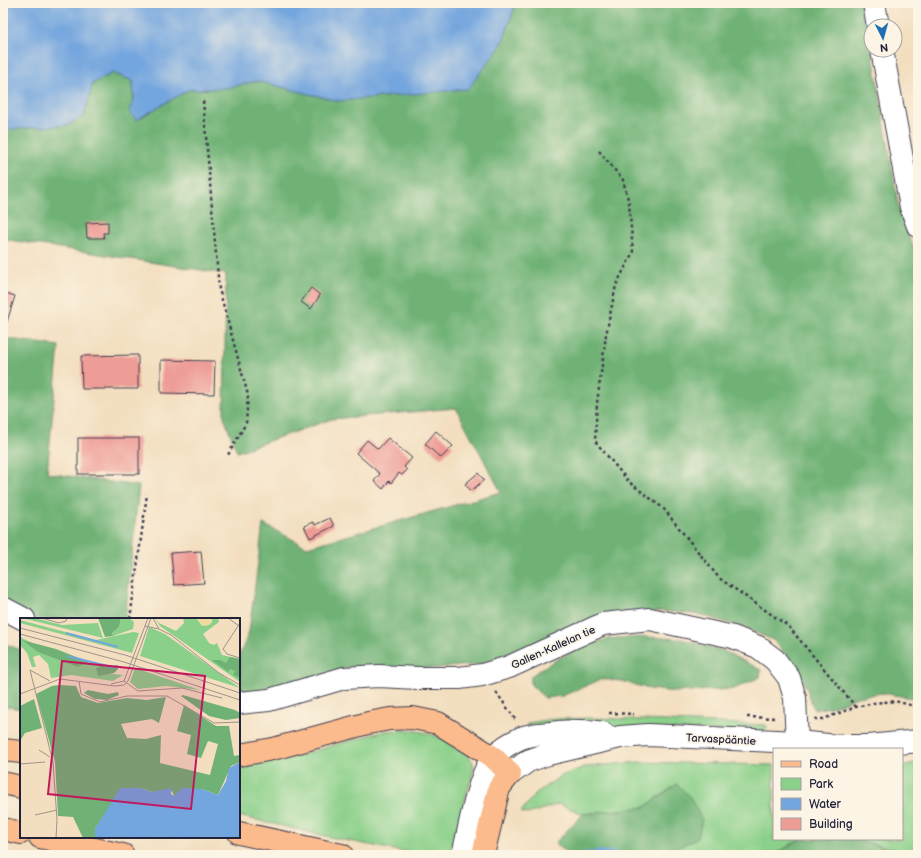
<svg xmlns="http://www.w3.org/2000/svg" width="921" height="858" font-family="'Balsamiq Sans',sans-serif">
<rect width="100%" height="100%" fill="#fcf5e5"/>
<filter id="ink" filterUnits="userSpaceOnUse"><feTurbulence type="fractalNoise" baseFrequency=".025" numOctaves="2"/><feDisplacementMap in="SourceGraphic" scale="8" xChannelSelector="R" yChannelSelector="G"/><feConvolveMatrix kernelMatrix="1 2 1 2 8 2 1 2 1" color-interpolation-filters="sRGB"/></filter>
<filter id="wash" filterUnits="userSpaceOnUse"><feTurbulence type="fractalNoise" baseFrequency=".012" numOctaves="4" result="noise"/><feDisplacementMap in="SourceGraphic" scale="16" xChannelSelector="R" yChannelSelector="G"/><feGaussianBlur stdDeviation="0.9" result="paint"/><feColorMatrix in="noise" values="0 0 0 0 0 0 0 0 0 0 0 0 0 0 0 0 0 1.4 0 .05"/><feComposite in="paint" operator="in"/></filter>
<g filter="url(#wash)">
<rect width="100%" height="100%" fill="#f3dfc0"/>
<!-- green -->
<g fill="#8bd08a" stroke="#567962">
<polygon points="592,718 766,725 767,729 758,732 526,725 528,723 553,719"/>
<path d="M385,731C395,731 406,729 416,731C433,733 474,748 474,769L449,855H420L334,838L239,816V769L299,755Z"/>
<polygon points="639,762 774,765 774,839 800,839 774,855 664,855 698,837 677,784 645,807 583,814 559,804 527,814 521,812 536,793 561,776 584,767"/>
<polygon points="918,762 918,855 852,839 902,839 902,766"/>
</g>
<!-- forest -->
<g fill="#70b276" stroke="#496a58">
<polygon points="516,3 864,3 871,50 872,50 899,210 918,259 918,699 882,693 857,697 835,706 814,710 807,689 793,663 773,640 747,629 702,615 662,611 589,620 483,664 436,668 351,667 258,691 239,694 239,657 249,632 263,524 307,547 501,492 456,408 332,419 237,452 224,417 226,274 3,239 3,130 68,125 84,116 93,83 113,73 133,81 134,99 130,112 136,120 188,90 226,88 257,81 338,101 502,44"/>
<polygon points="3,338 59,346 47,473 139,486 125,619 35,619 3,603"/>
<path d="M645,637L681,639L724,651L761,670L760,677L734,689L675,692L650,689L621,681L602,679L562,696L545,698L531,685V676C554,659 580,646 608,639C620,637 633,638 645,637Z"/>
<polygon points="3,643 21,650 21,709 3,706"/>
<polygon points="677,784 690,797 702,820 698,837 664,855 568,854 555,843 583,814 645,807"/>
<polygon points="800,839 852,839 916,855 774,855"/>
</g>
<!-- water -->
<polygon fill="#73a5de" stroke="#4a648c" points="3,3 516,3 502,44 468,89 338,101 257,81 226,88 188,90 136,120 130,112 134,99 133,81 113,73 93,83 84,116 68,125 3,130"/>
<g fill="none" stroke-linecap="round" stroke-linejoin="round">
<!-- stream -->
<polyline stroke="#73a5de" stroke-width="5.5" points="584,855 600,853 620,855"/>
</g>
<g id="blocks">
<!-- building -->
<g fill="#ee9c96">
<polygon points="108,222 108,233 103,233 104,238 87,238 86,223"/>
<polygon points="311,288 320,295 311,309 301,302"/>
<polygon points="3,292 15,296 5,328 3,327"/>
<polygon points="138,355 138,389 82,389 81,356"/>
<polygon points="161,360 215,361 214,394 161,393"/>
<polygon points="436,431 453,446 441,458 425,444"/>
<rect x="78" y="438" width="61" height="36"/>
<polygon points="388,438 412,458 404,467 407,470 402,475 399,473 391,483 389,481 383,489 374,481 380,474 356,453 367,440 378,449"/>
<polygon points="478,473 484,480 471,491 465,484"/>
<polygon points="330,518 334,526 310,538 304,526 313,522 315,525"/>
<polygon points="201,551 204,583 174,585 171,553"/>
</g>
</g>
</g>
<g filter="url(#ink)">
<use href="#blocks" fill-opacity="0" stroke="#413e4f" stroke-width="1"/>
<g fill="none" stroke-linecap="round" stroke-linejoin="round">
<defs>
<g id="minor">
<polyline points="874,3 878,26"/>
<polyline points="882,50 911,207 918,226"/>
<polyline points="3,608 24,619"/>
<polyline points="239,703 269,700 344,678 379,676 417,678 459,678 482,675 509,667 603,624 650,619 733,637 758,647 775,660 789,678 795,698 797,742"/>
<polyline points="510,774 528,761 548,754 620,737 648,735 797,742 838,746 869,746 918,741"/>
<path d="M463,855C469,831 478,774 494,756C501,749 512,742 521,738C531,734 541,734 551,733C568,731 587,730 603,733"/>
</g>
<polyline id="major" points="483,855 499,788 510,774"/>
<g id="highway">
<polyline points="3,750 21,752"/>
<polyline points="239,755 273,749 368,723 390,719 413,718 438,723 493,757 510,774"/>
<polyline points="3,783 21,787"/>
<polyline points="3,829 21,833"/>
<polyline points="239,833 342,855"/>
<polyline points="40,837 123,855"/>
</g>
</defs>
<!-- minor casing -->
<use href="#minor" stroke="#413e4f" stroke-width="24"/>
<!-- major casing -->
<use href="#major" stroke="#413e4f" stroke-width="24"/>
<!-- highway casing -->
<use href="#highway" stroke="#413e4f" stroke-width="24"/>
<!-- path -->
<g stroke="#413e4f" stroke-width="2.5" stroke-dasharray="3 3" stroke-linecap="butt">
<polyline points="203,101 219,289 248,395 246,423 228,455"/>
<polyline points="599,151 623,180 629,203 633,252 616,285 606,335 597,403 595,441 629,482 663,508 719,578 788,626 856,707"/>
<polyline points="130,619 147,494"/>
<polyline points="496,692 515,719"/>
<polyline points="609,713 634,714"/>
<polyline points="747,717 776,718"/>
<polyline points="815,719 823,719 856,707 874,703 895,701 918,707"/>
</g>
<!-- minor -->
<use href="#minor" stroke="#fff" stroke-width="22"/>
<!-- major -->
<use href="#major" stroke="#fbbb8d" stroke-width="22"/>
<!-- highway -->
<use href="#highway" stroke="#fbbb8d" stroke-width="22"/>
</g>
</g>
<g text-anchor="middle" stroke-width="3.5" stroke-linejoin="round" paint-order="stroke">
<!-- street labels -->
<g font-size="11" fill="#22223b" stroke="#fcf5e5">
<text transform="translate(553 647) rotate(-24)" y="4">Gallen-Kallelan tie</text>
<text transform="translate(721 739) rotate(3)" y="4">Tarvaspääntie</text>
</g>
</g>
<!-- overview -->
<g transform="translate(20 618)">
<rect width="220" height="220" fill="#f3dfc0"/>
<path d="M2,0H15L42,7L78,5L83,20ZM101,0H109L114,4L113,11L93,18L92,15L99,9ZM135,0L139,5L156,13L164,5L163,0H176L186,8L192,4V0H198L199,4L183,16L189,25L194,27L197,25L202,37L220,41V64L140,8ZM0,2L76,22L113,14L119,15L112,35L0,5ZM129,9L145,16L220,70L120,38ZM0,19L58,49L69,44L82,47L76,50L84,55L103,57L93,63L51,57L31,60L28,46L19,37L13,39L16,49H12L7,35L0,27ZM115,50L180,72L146,68L118,71L110,64Z" fill="#8bd08a"/>
<path d="M78,0H101L99,9L92,15L93,18L85,19ZM2,22L36,31L69,44L58,49L18,34ZM210,39L220,41V60L213,57L215,53L210,51L208,54L192,42H200L206,45ZM82,47L97,49L98,51L94,55L78,58L76,50ZM39,67L56,68L61,79L78,85L107,80L127,82L146,79L139,105L132,101L101,106L107,120L126,121L141,117L140,145L190,157L198,126L188,123L181,140L167,136L171,117L157,113L164,87L196,108H209L214,138L220,137V144L211,148L198,177L182,171L154,178L152,173L132,174L120,170L84,197L75,211V220H63L53,199L38,198L35,144L16,76L32,68ZM68,72L88,76L98,74L99,77L87,82L75,81L64,75ZM163,77L215,92L220,95V100L206,102L189,98L161,78ZM14,81L22,110L5,115L0,123V88Z" fill="#70b276"/>
<path d="M176,0H192V4L189,7L182,8Z" fill="#eeda9e"/>
<path d="M220,144V220H75V211L100,170H120L132,174L152,170L151,176L154,178L162,170L182,171L198,177L206,163L209,150Z" fill="#73a5de"/>
<path fill="none" stroke="#73a5de" stroke-width="2" d="M46,15L98,29M47,38L92,49L98,48"/>
<path fill="none" stroke="#9f938b" stroke-width="1" d="M22,0L39,5L46,3L47,0M133,0L139,11M208,0L219,8M220,5L203,31L207,36L220,40M125,8L139,11L151,17L199,55L220,67M0,10L105,37L220,75M0,16L104,44L220,82M10,52L33,144L37,202L36,220M10,52L30,63M59,63L61,76L80,84L107,78H147L194,105L220,104M104,63L128,0M104,63L118,73L162,70L202,80M91,66L104,63M0,76L40,61L95,68L104,67L108,63L131,0M19,132L30,139M0,146L25,144M15,197L37,192"/>
<path fill="#c2185b" fill-opacity="0.15" stroke="#c2185b" stroke-width="2" d="M42,43L185,58L171,191L28,176Z"/>
<rect width="220" height="220" fill="none" stroke="#22223b" stroke-width="2"/>
</g>
<!-- margin -->
<rect width="921" height="858" fill="none" stroke="#fcf5e5" stroke-width="16"/>
<!-- legend -->
<rect x="773" y="748" width="130" height="92" fill="#fcf5e5" stroke="#a5a1a1"/>
<rect x="781" y="761" width="20" height="6" fill="#fbbb8d" stroke="#a5a1a1"/>
<text x="809" y="768" font-size="12" fill="#22223b">Road</text>
<rect x="781" y="778" width="20" height="12" fill="#8bd08a" stroke="#a5a1a1"/>
<text x="809" y="788" font-size="12" fill="#22223b">Park</text>
<rect x="781" y="798" width="20" height="12" fill="#73a5de" stroke="#a5a1a1"/>
<text x="809" y="808" font-size="12" fill="#22223b">Water</text>
<rect x="781" y="818" width="20" height="12" fill="#ee9c96" stroke="#a5a1a1"/>
<text x="809" y="828" font-size="12" fill="#22223b">Building</text>
<!-- north arrow -->
<g transform="translate(883 38) rotate(174)"><circle r="19" fill="#fcf5e5" stroke="#a5a1a1"/>
<path d="M0-3L7 15L0 10L-7 15Z" fill="#1f6fb2"/>
<text y="-6" font-size="11" font-weight="bold" text-anchor="middle" fill="#22223b">N</text>
</g>
</svg>
